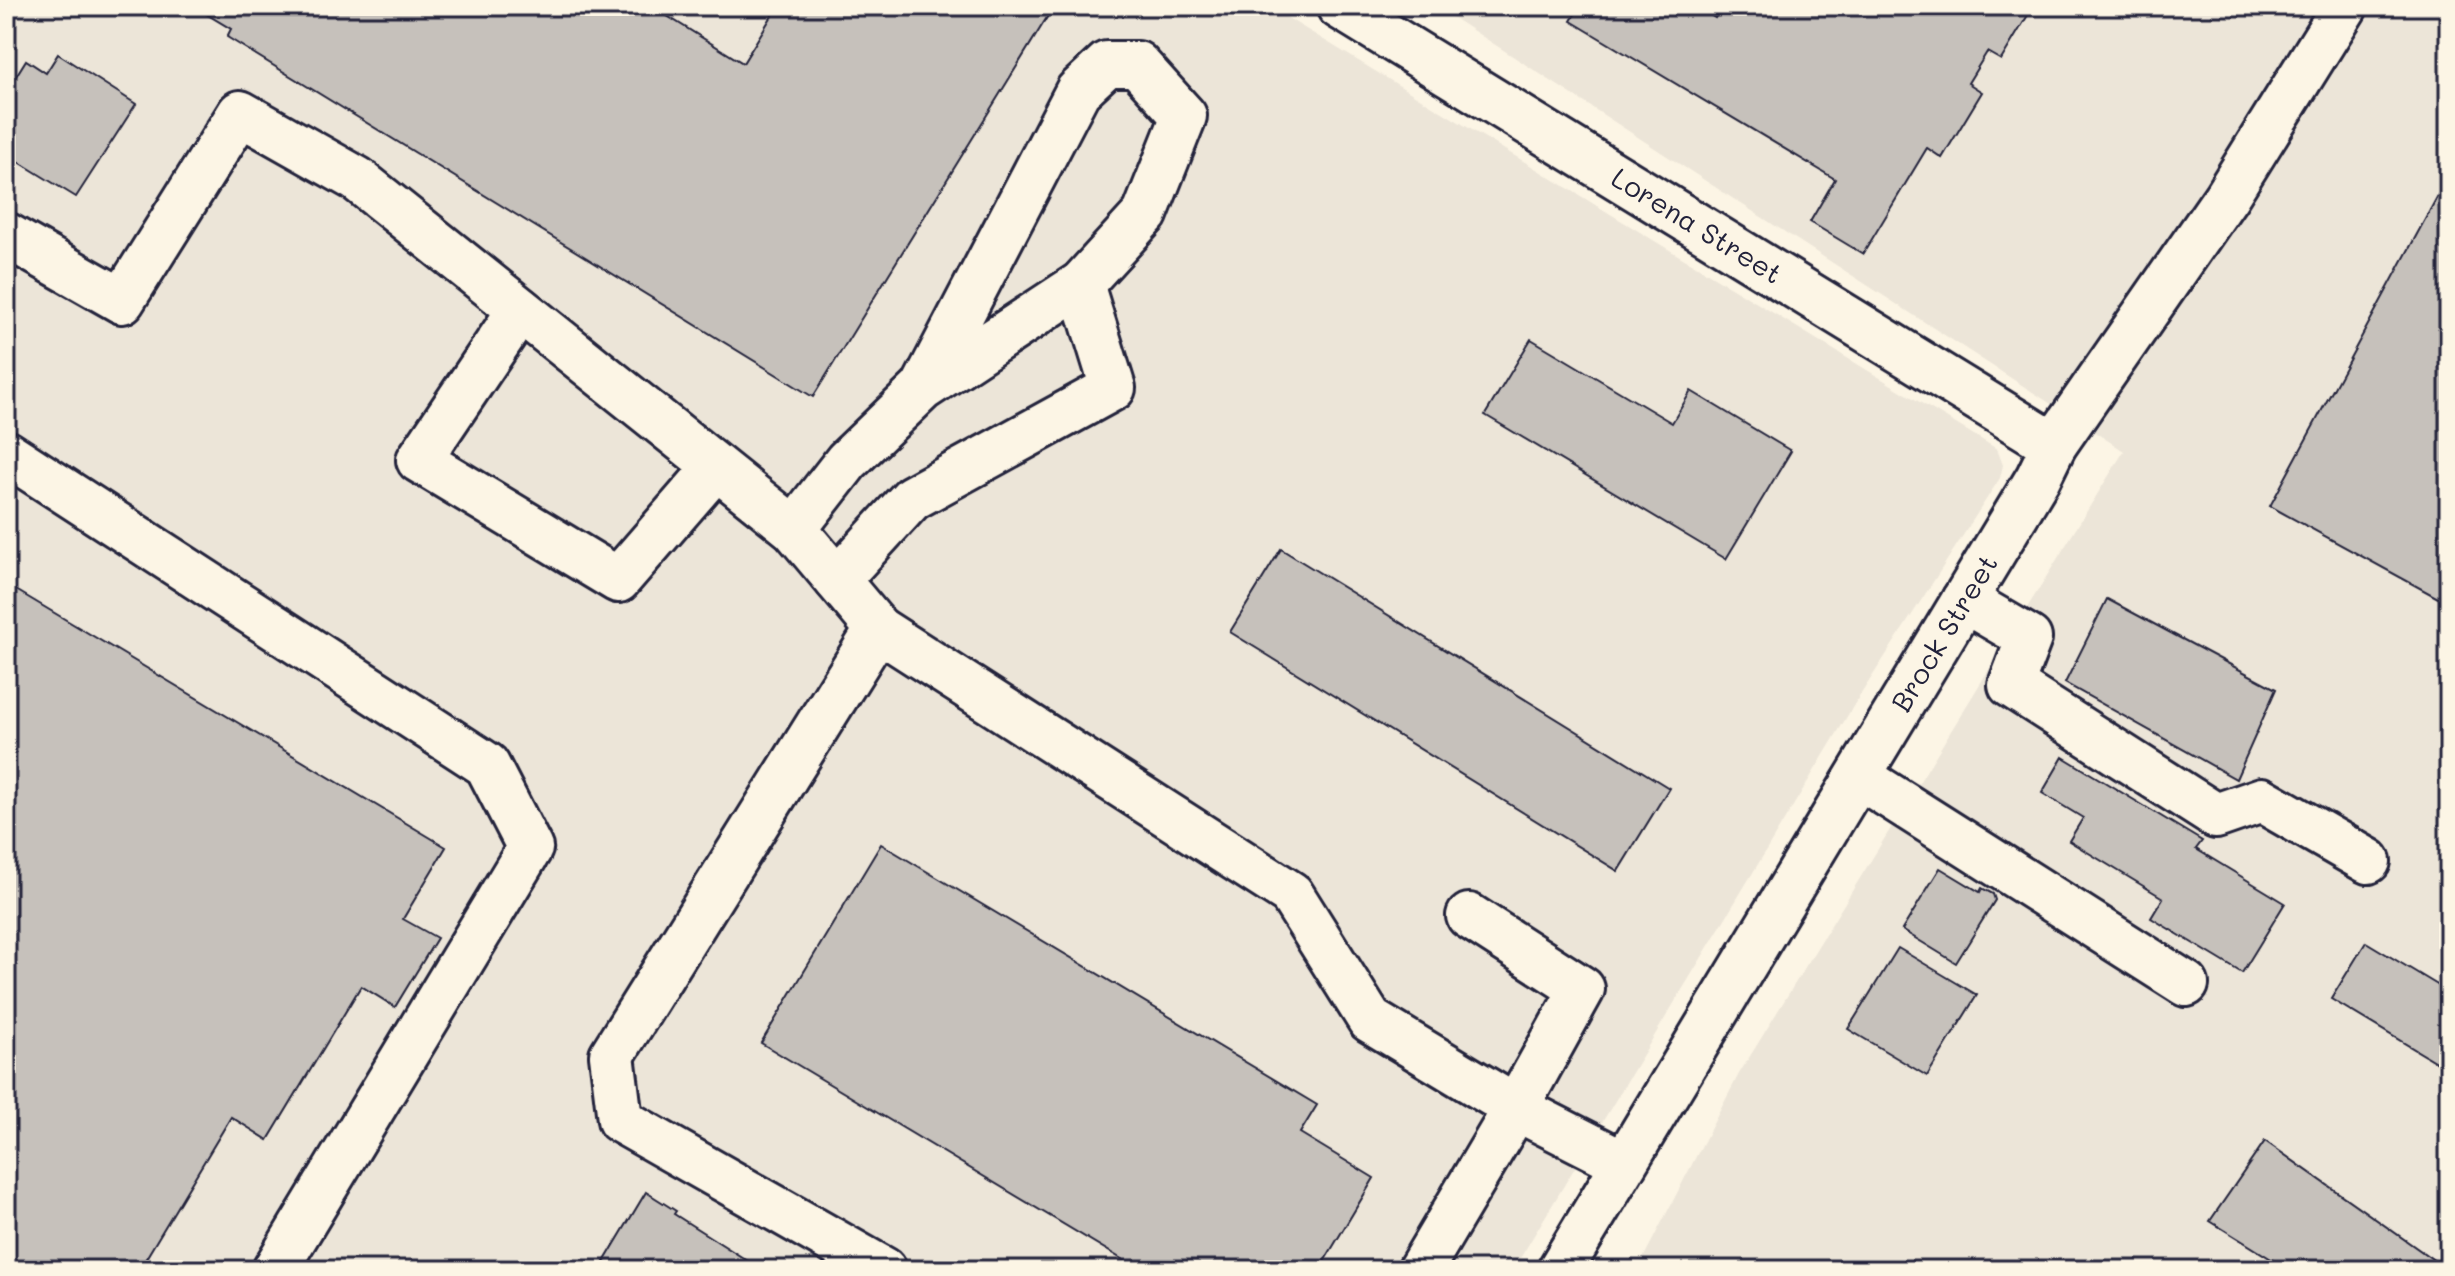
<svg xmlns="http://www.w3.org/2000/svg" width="2455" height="1276" font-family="Mali,sans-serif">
<rect width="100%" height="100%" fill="#fcf5e5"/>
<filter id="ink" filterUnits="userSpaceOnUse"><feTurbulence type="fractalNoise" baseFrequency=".0125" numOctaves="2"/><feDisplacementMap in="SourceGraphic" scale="16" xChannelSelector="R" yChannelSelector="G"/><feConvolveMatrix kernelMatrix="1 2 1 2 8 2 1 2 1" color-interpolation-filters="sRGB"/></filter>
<g filter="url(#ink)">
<!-- built -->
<g fill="#ece5d8">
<polygon points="6,6 1268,6 1997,449 2003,465 2000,478 1857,700 1513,1270 6,1270"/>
<polygon points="1435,6 2449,6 2449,1270 1637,1270 1739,1074 2124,451"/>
</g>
<!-- building -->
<g fill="#c6c1bb" stroke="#22223b" stroke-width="2">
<polygon points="193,6 651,6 743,63 778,6 1054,6 813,397 227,37 231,29"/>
<polygon points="1580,6 1696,6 1715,18 1722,6 2016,6 2028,15 2001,60 1987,52 1968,83 1982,92 1942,158 1927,148 1863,254 1810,222 1835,179 1571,21"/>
<polygon points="58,54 136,104 76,197 6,154 6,136 10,130 6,128 6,92 26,60 46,73"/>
<polygon points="2449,175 2449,604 2270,506"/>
<polygon points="1531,339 1672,423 1691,391 1791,451 1726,559 1485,415"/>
<polygon points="1281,549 1669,788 1618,871 1230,632"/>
<polygon points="6,584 446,847 403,919 437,938 395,1007 361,986 268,1140 231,1117 139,1270 6,1270"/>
<polygon points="2107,599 2276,689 2236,779 2065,683"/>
<polygon points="2063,757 2202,841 2196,849 2285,903 2242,973 2151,918 2163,898 2069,841 2083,818 2042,793"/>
<polygon points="881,844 1317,1105 1300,1133 1374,1178 1319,1270 1140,1270 761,1043"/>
<polygon points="1940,868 1980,892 1982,888 1993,894 1995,900 1956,963 1902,930"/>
<polygon points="2366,942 2449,992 2449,1070 2331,999"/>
<polygon points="1898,948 1977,995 1927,1076 1848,1029"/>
<polygon points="2265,1141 2435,1261 2428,1270 2289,1270 2210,1221"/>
<polygon points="646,1192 676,1211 674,1214 762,1270 617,1270 604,1262"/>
</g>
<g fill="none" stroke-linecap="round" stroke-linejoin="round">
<defs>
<g id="minor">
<path id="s1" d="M1339,6L2054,445"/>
<polyline points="6,235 122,301 240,113 357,179 794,529 878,629"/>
<polyline points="520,310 419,460 618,580 716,467"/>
<polyline points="6,453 487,765 530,848 275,1270"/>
<polyline points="794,529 847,461 923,388 1081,284 1145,214 1184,116 1137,64 1107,64 1078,91 923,388"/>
<polyline points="837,580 912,498 1113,388 1081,284"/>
<polyline points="1964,600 2029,638 2011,685 2216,816 2262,800 2368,861"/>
<polyline points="1860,777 2186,984"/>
<polyline points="1469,916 1582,989 1516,1108 1624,1163"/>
<polyline points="884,1270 620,1120 612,1055 878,629 1291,894 1370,1020 1516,1108 1420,1270"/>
<path id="s2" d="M1560,1270L2038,478L2054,445L2226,197L2345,6"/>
</g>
</defs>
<!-- minor casing -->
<use href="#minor" stroke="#22223b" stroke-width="50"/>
<!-- minor -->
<use href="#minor" stroke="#fcf5e5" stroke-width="44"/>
</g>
</g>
<g text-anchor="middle" stroke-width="6" stroke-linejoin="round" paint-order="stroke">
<!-- street labels -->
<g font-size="28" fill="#22223b" stroke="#fcf5e5">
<text dy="10" stroke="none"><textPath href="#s1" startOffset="420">Lorena Street</textPath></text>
<text dy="10" stroke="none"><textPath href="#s2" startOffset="744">Brock Street</textPath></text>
</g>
</g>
<!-- margin -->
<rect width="2455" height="1276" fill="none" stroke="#fcf5e5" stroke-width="32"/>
<rect x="16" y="16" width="2423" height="1244" fill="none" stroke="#22223b" stroke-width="3" filter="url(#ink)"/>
</svg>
